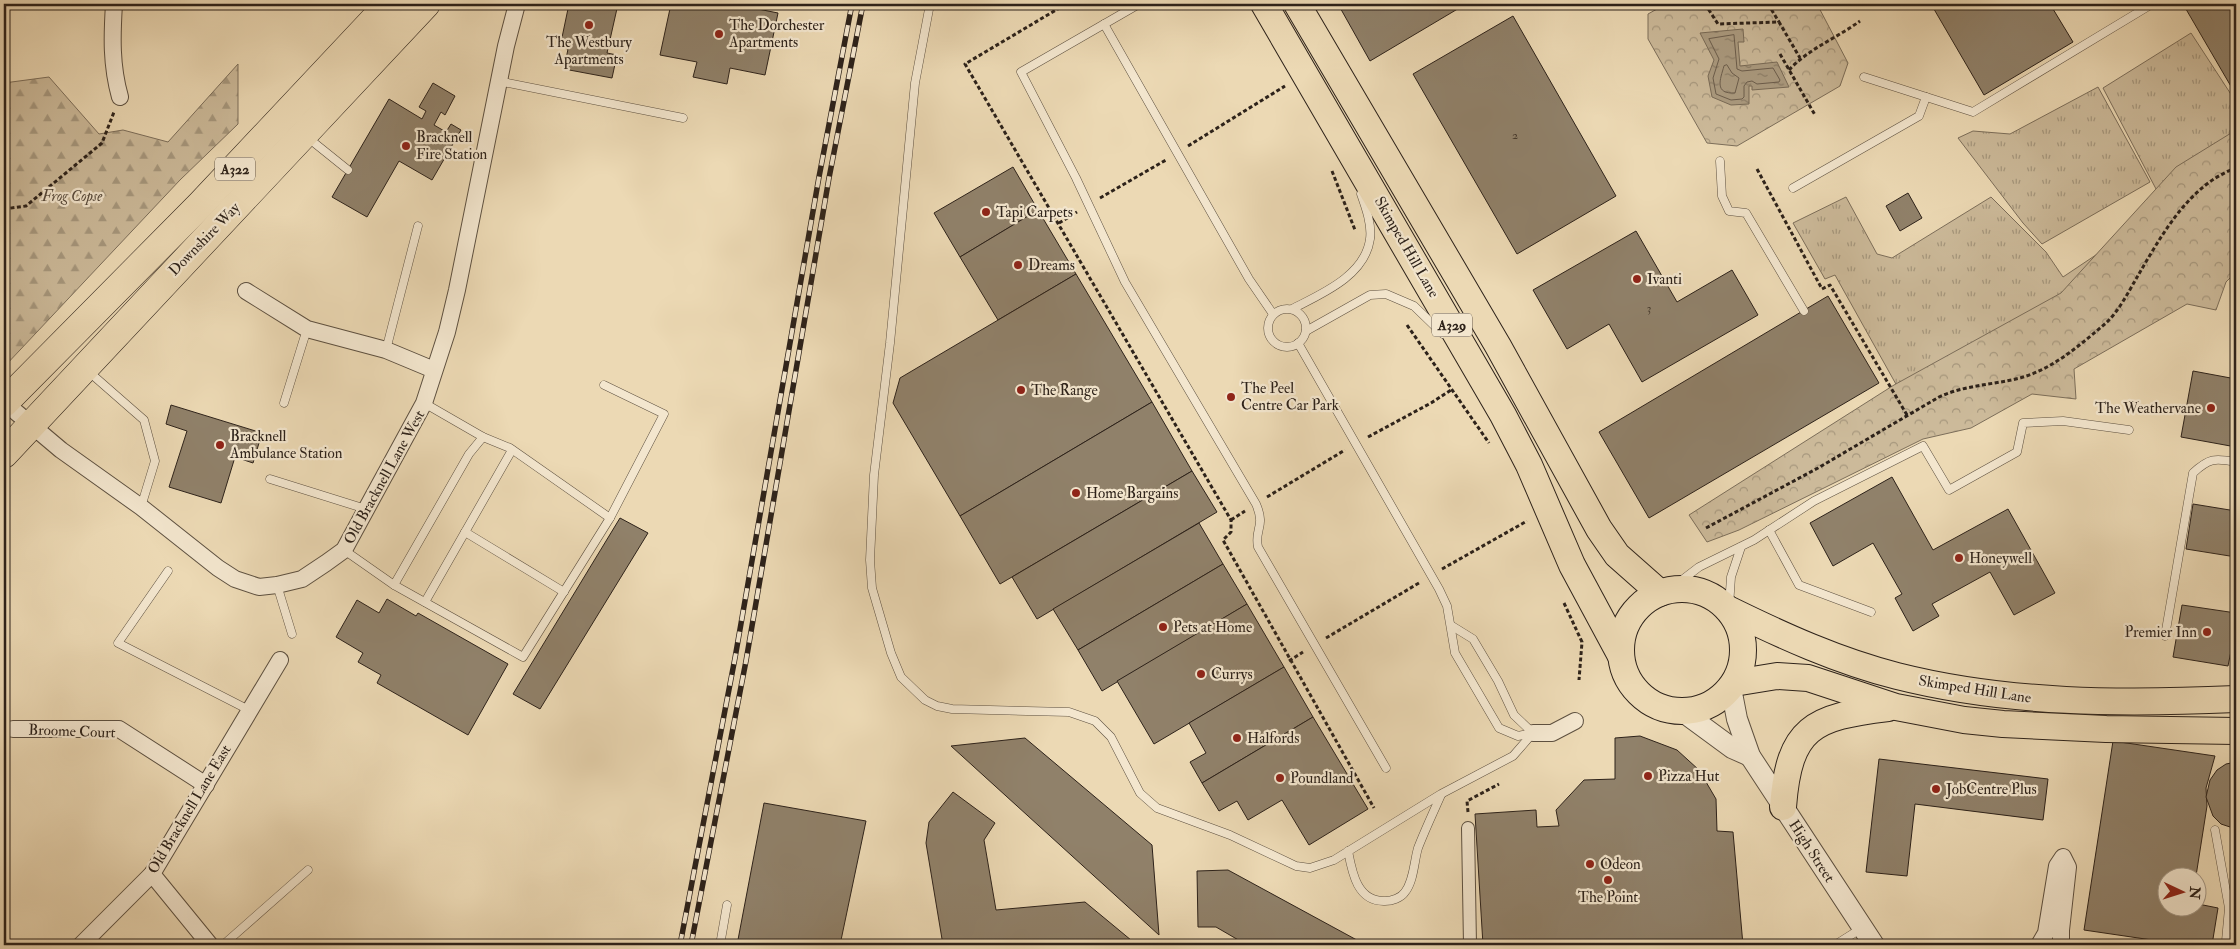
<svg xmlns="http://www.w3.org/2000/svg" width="2240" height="949" font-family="'IM FELL Double Pica',serif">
<defs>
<pattern id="grass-tufts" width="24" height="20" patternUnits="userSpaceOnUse" patternTransform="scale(1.25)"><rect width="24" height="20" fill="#ccba9a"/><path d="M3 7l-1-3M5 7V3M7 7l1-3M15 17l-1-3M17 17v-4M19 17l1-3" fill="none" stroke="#a6977d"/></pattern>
<pattern id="forest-firs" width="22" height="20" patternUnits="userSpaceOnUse" patternTransform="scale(1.25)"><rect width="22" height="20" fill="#ccba9a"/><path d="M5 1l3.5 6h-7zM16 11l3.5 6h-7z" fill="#a6977d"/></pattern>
<pattern id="park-crowns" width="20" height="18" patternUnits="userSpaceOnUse" patternTransform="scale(1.25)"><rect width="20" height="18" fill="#ccba9a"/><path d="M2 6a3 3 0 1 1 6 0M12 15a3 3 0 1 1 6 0" fill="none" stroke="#a6977d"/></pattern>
<pattern id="water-ripples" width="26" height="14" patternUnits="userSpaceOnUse" patternTransform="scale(1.25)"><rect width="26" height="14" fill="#ab9b80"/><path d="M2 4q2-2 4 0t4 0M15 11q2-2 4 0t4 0" fill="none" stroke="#8c7e68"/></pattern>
</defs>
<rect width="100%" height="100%" fill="#ecd9b4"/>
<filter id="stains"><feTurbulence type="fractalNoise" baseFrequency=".004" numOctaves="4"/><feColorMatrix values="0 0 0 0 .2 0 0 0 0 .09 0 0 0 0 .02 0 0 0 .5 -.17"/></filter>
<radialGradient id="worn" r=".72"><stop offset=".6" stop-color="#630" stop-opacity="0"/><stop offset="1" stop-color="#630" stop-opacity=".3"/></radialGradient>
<!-- grass -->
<g fill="url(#grass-tufts)" stroke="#7c6e5a">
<polygon points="2191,33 2236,102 2236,156 2134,263 1902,395 1835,275 1825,279 1793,223 1846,197 1877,254 1892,258 1991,197 2046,252 2063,277 2166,208 2103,88"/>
<polygon points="2098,87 2150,182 2042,244 2023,223 1958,138 1973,131 2010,134"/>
</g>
<!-- forest -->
<polygon fill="url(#forest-firs)" stroke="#7c6e5a" points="238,64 238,124 180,180 4,367 4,83 49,77 99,134 123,130 168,142"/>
<!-- park -->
<g fill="url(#park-crowns)" stroke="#7c6e5a">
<polygon points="1666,4 1817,4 1848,63 1840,86 1737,146 1707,143 1648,39 1648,14"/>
<polygon points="2236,130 2236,272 2226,282 2216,310 2187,304 2074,369 2076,399 2032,394 1971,428 1923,439 1739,530 1707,542 1689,515 1894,385 2061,293 2176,167"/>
</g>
<!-- water -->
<polygon fill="url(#water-ripples)" stroke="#796b57" points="1743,29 1744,42 1738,42 1740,66 1777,62 1789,87 1752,90 1752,86 1749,86 1749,104 1731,105 1712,97 1708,76 1714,60 1700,33"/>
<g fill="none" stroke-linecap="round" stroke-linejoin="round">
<!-- shore -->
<g stroke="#6c5e4d" stroke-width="1">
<polygon points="1734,35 1737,69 1742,71 1773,68 1780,80 1779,82 1757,84 1752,81 1747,82 1744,86 1744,97 1742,99 1731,100 1716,94 1713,78 1719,59 1709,39"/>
<path d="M1727,65L1732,73L1739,78L1735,93C1714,94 1720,80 1724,66Z"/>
</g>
</g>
<!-- building -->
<g fill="#90816a" stroke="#2d221a">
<polygon points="569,4 618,4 607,53 617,55 612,78 564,69 568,49 560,47"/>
<polygon points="671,4 743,4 743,6 778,13 765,75 730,68 727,84 693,77 697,62 660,55"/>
<polygon points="1338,4 1466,4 1370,61"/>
<polygon points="1931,4 2050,4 2073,42 1984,95"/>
<polygon points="2183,4 2236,4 2236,95"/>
<polygon points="1513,16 1616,196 1517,254 1413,74"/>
<polygon points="433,83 455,96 445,115 441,112 434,125 446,132 451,124 461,130 432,180 399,161 367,217 332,197 389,99 422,119 426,111 419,107"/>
<polygon points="1013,167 1038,210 960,257 934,213"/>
<polygon points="1908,193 1922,218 1900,231 1886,206"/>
<polygon points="1038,210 1076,274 998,320 960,257"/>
<polygon points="1636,231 1677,302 1732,270 1758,315 1642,382 1609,324 1567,349 1533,290"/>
<polygon points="1076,274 1152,402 960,516 893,403 900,378"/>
<polygon points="1828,296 1879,383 1649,518 1599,432"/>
<polygon points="2193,371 2236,379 2236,447 2181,437"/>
<polygon points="1152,402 1192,471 1000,584 960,516"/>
<polygon points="171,405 262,433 253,463 235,457 221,503 169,487 187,431 166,424"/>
<polygon points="1192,471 1217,512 1037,619 1012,577"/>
<polygon points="1892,477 1933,550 2008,509 2055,593 2014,615 1990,572 1932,604 1939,616 1913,631 1895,598 1902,594 1873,543 1833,566 1810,523"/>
<polygon points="2193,504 2236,511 2236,557 2186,549"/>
<polygon points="620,518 648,533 540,709 513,694"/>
<polygon points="1199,523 1223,564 1078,650 1053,609"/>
<polygon points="1223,564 1247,604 1102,691 1078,650"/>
<polygon points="387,599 416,616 418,613 508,664 468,735 377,683 381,675 358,662 363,653 336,637 357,600 379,613"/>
<polygon points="1247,604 1284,667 1154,744 1117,681"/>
<polygon points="2182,605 2236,613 2236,652 2231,651 2228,666 2173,657"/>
<polygon points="1284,667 1313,717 1202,783 1190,762 1206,753 1189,723"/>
<polygon points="1313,717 1368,809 1309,845 1282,800 1248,820 1237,801 1219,811 1202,783"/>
<polygon points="1640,736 1677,750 1699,770 1716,799 1717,831 1733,832 1743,945 1483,945 1475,814 1536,810 1537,827 1559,826 1556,810 1584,780 1615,779 1615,738"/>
<polygon points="1025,738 1152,845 1159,935 951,746"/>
<polygon points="2113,741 2215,756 2206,788 2207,806 2196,876 2168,876 2168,906 2198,906 2198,904 2218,908 2212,945 2186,945 2084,930"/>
<polygon points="1879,759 2048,779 2043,820 1915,804 1907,876 1866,872"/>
<polygon points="2236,762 2236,829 2221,824 2213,816 2206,797 2210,780 2217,770 2226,764"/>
<polygon points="953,792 995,823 984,840 996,910 1085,902 1137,945 943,945 926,843 929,822"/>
<polygon points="764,803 866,821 840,945 737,945"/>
<polygon points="1228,870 1366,945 1247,945 1216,927 1198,927 1197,871"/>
</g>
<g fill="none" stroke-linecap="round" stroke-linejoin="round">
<defs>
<g id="service">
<polyline points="930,4 915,83 890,343 874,475 870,560 872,588 891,653 901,677 925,700 937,706 952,709 1069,712 1095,721 1111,737 1140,793 1157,808 1230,835 1296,866 1310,868 1334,860 1441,794 1513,756 1533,733"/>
<path d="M1139,4L1021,72L1076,178L1125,282L1256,504C1266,527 1254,529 1258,547L1386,768"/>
<polyline points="1104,24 1249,279 1273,314"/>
<polyline points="1864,77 1973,112 2152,4"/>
<polyline points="498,81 683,118"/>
<polyline points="307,137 348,170"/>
<polyline points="1720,161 1722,196 1729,211 1746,213 1804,311"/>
<polyline points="1793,188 1919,116 1926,97"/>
<circle cx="1287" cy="328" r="19"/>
<path d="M1292,309C1321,294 1365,276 1370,239C1372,225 1366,208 1361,194"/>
<polyline points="1306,331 1370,295 1386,294 1414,306 1443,334"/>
<polyline points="1298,343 1439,589 1447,606 1455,653 1499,728 1518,736 1533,733"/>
<polyline points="386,350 418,226"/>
<polyline points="88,371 144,420 155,461 141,507"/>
<polyline points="284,403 307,329"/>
<polyline points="424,403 483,437 510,448 610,518"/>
<polyline points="270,479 366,509"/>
<polyline points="1769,530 1799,585 1871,612"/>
<polyline points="465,532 564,592"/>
<polyline points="344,550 394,585 469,454 483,437"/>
<polyline points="168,571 118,643 249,710"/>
<polyline points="277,585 292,634"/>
<polyline points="394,585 523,657 610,518 664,414 604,385"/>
<polyline points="1669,590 1699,567 1754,540 1814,501 1923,446 1949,490 2017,452 2023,423 2063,421 2129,430"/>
<polyline points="425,602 512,450"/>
<polyline points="1729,606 1731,577 1741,547"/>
<polyline points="1452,626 1473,639 1498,681 1514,715 1533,733"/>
<path d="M2165,636L2193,473C2209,458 2215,458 2236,462"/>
<polyline points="2215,830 2229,908 2226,941 2228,945"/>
<path d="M1348,851C1352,872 1357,902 1385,901C1392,901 1401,898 1405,892C1414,881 1414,861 1418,848C1425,830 1433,813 1441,795"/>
<polyline points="223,945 308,870"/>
<polyline points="720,945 727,905"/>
<polyline points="1835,945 1862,928"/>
</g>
<polyline id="pedestrian" points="1468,828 1470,945"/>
<g id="minor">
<path d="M114,4C112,36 111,65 120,97"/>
<polyline points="246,291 307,329 386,350 434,370"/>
<polyline points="4,402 61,450 141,507 218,568 235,579 259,587 277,585 302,579 326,563 344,550 424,403 447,332 457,290 506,46 517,4"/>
<polyline points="13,729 119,729 206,785"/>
<polyline points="1533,733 1552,733 1575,721"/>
<polyline points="152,874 210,945"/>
<polyline points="81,945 152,874 280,660"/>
<polyline points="2039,945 2046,933 2057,866 2063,857 2068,867 2061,930 2061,945"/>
</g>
<g id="tertiary">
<polyline points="1731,688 1737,719 1750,756 1874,945"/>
<polyline points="1683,712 1732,748 1750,756"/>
</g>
<g id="primary">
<polyline points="1264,4 1503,415 1529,465 1572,565 1621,656"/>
<polyline points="1297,4 1498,346 1599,529 1617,555 1660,593"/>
<circle cx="1682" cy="650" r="61"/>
<path d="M1728,609C1783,636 1838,661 1897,676C2008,704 2123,704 2236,699"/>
<polyline points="1734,683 1777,676 1808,678 1896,707 1964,720 2003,724 2106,729 2236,731"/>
<path d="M1783,807C1789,727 1813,717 1888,708"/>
</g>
<g id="trunk">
<polyline points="4,403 201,204 389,4"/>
<polyline points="4,454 426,4"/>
</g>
</defs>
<!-- service casing -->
<use href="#service" stroke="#5d5040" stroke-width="9"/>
<!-- pedestrian casing -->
<use href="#pedestrian" stroke="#5d5040" stroke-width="14"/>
<!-- minor casing -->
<use href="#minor" stroke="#5d5040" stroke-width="18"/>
<!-- tertiary casing -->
<use href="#tertiary" stroke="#5d5040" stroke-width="22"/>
<!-- primary casing -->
<use href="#primary" stroke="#2d221a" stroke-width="28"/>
<!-- trunk casing -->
<use href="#trunk" stroke="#2d221a" stroke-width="29"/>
<!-- path -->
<g stroke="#2d221a" stroke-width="3" stroke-dasharray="4 2.5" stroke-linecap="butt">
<polyline points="1066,4 965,64 1231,520 1231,532 1223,540 1374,808"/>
<polyline points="1705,4 1718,24 1779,22 1800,58"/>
<polyline points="1768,4 1779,22"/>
<polyline points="1780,54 1815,115"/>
<path d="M1789,70C1808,49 1837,38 1860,21"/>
<polyline points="1188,146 1285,86"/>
<polyline points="1757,169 1822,289 1830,285 1907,415"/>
<polyline points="1332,171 1355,230"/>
<polyline points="1100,198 1166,160"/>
<polyline points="4,209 26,206 102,143 114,112"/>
<polyline points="1059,223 1077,212"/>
<polyline points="1407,325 1489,443"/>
<polyline points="1368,437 1431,403 1451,390"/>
<polyline points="1267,497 1345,450"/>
<polyline points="1231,520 1245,511"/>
<path d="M1706,528L1818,468L1939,397C1965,385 1992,385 2020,378C2053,369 2080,345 2106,323C2118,312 2128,293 2136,279C2160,238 2188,185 2236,168"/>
<polyline points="1442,569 1527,521"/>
<polyline points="1564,603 1582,642 1579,680"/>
<polyline points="1326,638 1419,583"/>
<polyline points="1289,661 1303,652"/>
<polyline points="1468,812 1467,801 1499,784"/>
</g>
<!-- service -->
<use href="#service" stroke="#f3e6ce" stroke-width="8"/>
<!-- pedestrian -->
<use href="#pedestrian" stroke="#f3e6ce" stroke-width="12"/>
<!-- minor -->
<use href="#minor" stroke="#f3e6ce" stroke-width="16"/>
<!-- tertiary -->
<use href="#tertiary" stroke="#f3e6ce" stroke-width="20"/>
<!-- primary -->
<use href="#primary" stroke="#ecd9b4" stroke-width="26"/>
<!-- trunk -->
<use href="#trunk" stroke="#ecd9b4" stroke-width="28"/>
<defs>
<g id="rail">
<polyline points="680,945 735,658 819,177 852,4"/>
<polyline points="691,945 746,661 829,178 863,4"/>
</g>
</defs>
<!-- rail casing -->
<use href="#rail" stroke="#2d221a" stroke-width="5.5"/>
<!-- rail -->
<use href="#rail" stroke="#f3e6ce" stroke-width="4" stroke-dasharray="11" stroke-linecap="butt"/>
</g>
<!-- markers -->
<g fill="#8f2418" stroke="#f3e6ce" stroke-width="2">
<circle cx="589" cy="25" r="5"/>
<circle cx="719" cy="34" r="5"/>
<circle cx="406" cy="146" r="5"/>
<circle cx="986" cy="212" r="5"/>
<circle cx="1018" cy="265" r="5"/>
<circle cx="1637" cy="279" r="5"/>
<circle cx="1021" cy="390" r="5"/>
<circle cx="1231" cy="397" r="5"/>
<circle cx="2211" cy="408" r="5"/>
<circle cx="220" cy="445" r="5"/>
<circle cx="1076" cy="493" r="5"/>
<circle cx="1959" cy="558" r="5"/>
<circle cx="1163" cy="627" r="5"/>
<circle cx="2207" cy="632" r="5"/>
<circle cx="1201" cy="674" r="5"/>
<circle cx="1237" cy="738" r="5"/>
<circle cx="1648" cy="776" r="5"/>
<circle cx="1280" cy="778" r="5"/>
<circle cx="1936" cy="789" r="5"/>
<circle cx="1590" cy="864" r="5"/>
<circle cx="1608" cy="880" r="5"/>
</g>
<g text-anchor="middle" stroke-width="4.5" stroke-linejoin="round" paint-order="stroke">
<!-- number labels -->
<g font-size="12" fill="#463a2e">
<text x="1515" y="139">2</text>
<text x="1649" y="312">3</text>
</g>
<!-- shield labels -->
<g fill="#f3e6ce" stroke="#685d50" stroke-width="1">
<rect x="215" y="157.5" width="40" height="23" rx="4"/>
<rect x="1432" y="313.5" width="40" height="23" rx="4"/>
</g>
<g font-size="14" font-weight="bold" fill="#2d221a">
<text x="235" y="174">A322</text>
<text x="1452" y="330">A329</text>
</g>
<!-- poi labels -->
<g font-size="15" fill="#2d221a" stroke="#f3e6ce" text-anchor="start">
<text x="729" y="30">The Dorchester<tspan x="729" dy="17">Apartments</tspan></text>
<text x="589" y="47" text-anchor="middle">The Westbury<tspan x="589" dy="17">Apartments</tspan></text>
<text x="416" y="142">Bracknell<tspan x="416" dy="17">Fire Station</tspan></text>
<text x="996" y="217">Tapi Carpets</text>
<text x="1028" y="270">Dreams</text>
<text x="1647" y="284">Ivanti</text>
<text x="1241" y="393">The Peel<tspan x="1241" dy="17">Centre Car Park</tspan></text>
<text x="1031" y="395">The Range</text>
<text x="2201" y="413" text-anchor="end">The Weathervane</text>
<text x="230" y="441">Bracknell<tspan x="230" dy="17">Ambulance Station</tspan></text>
<text x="1086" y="498">Home Bargains</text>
<text x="1969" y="563">Honeywell</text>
<text x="1173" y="632">Pets at Home</text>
<text x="2197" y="637" text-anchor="end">Premier Inn</text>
<text x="1211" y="679">Currys</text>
<text x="1247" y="743">Halfords</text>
<text x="1658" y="781">Pizza Hut</text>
<text x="1290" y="783">Poundland</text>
<text x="1946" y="794">JobCentre Plus</text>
<text x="1600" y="869">Odeon</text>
<text x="1608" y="902" text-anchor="middle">The Point</text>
</g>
<!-- park labels -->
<g font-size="15" font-style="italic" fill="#55483a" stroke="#f3e6ce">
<text x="72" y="201">Frog Copse</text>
</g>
<!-- street labels -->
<g font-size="15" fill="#2d221a" stroke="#f3e6ce">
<text transform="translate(204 239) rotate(-46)" y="5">Downshire Way</text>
<text transform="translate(1407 247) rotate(60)" y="5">Skimped Hill Lane</text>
<text transform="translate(384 477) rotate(-61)" y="5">Old Bracknell Lane West</text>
<text transform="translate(1975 689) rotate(9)" y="5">Skimped Hill Lane</text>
<text transform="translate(72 731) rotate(2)" y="5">Broome Court</text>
<text transform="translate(189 809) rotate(-59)" y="5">Old Bracknell Lane East</text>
<text transform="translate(1812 851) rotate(57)" y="5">High Street</text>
</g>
</g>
<!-- margin -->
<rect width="2240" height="949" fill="none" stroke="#ecd9b4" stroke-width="20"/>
<rect x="5" y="5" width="2230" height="939" fill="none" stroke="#2d221a" stroke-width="2.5"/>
<rect x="10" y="10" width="2220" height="929" fill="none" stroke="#2d221a"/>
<!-- north arrow -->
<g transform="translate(2182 892) rotate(94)"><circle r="24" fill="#f3e6ce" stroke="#a49886"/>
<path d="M0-4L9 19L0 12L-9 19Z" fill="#8f2418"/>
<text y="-8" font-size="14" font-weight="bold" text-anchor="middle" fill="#2d221a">N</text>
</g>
<rect width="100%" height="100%" filter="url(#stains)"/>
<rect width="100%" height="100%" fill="url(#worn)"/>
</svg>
